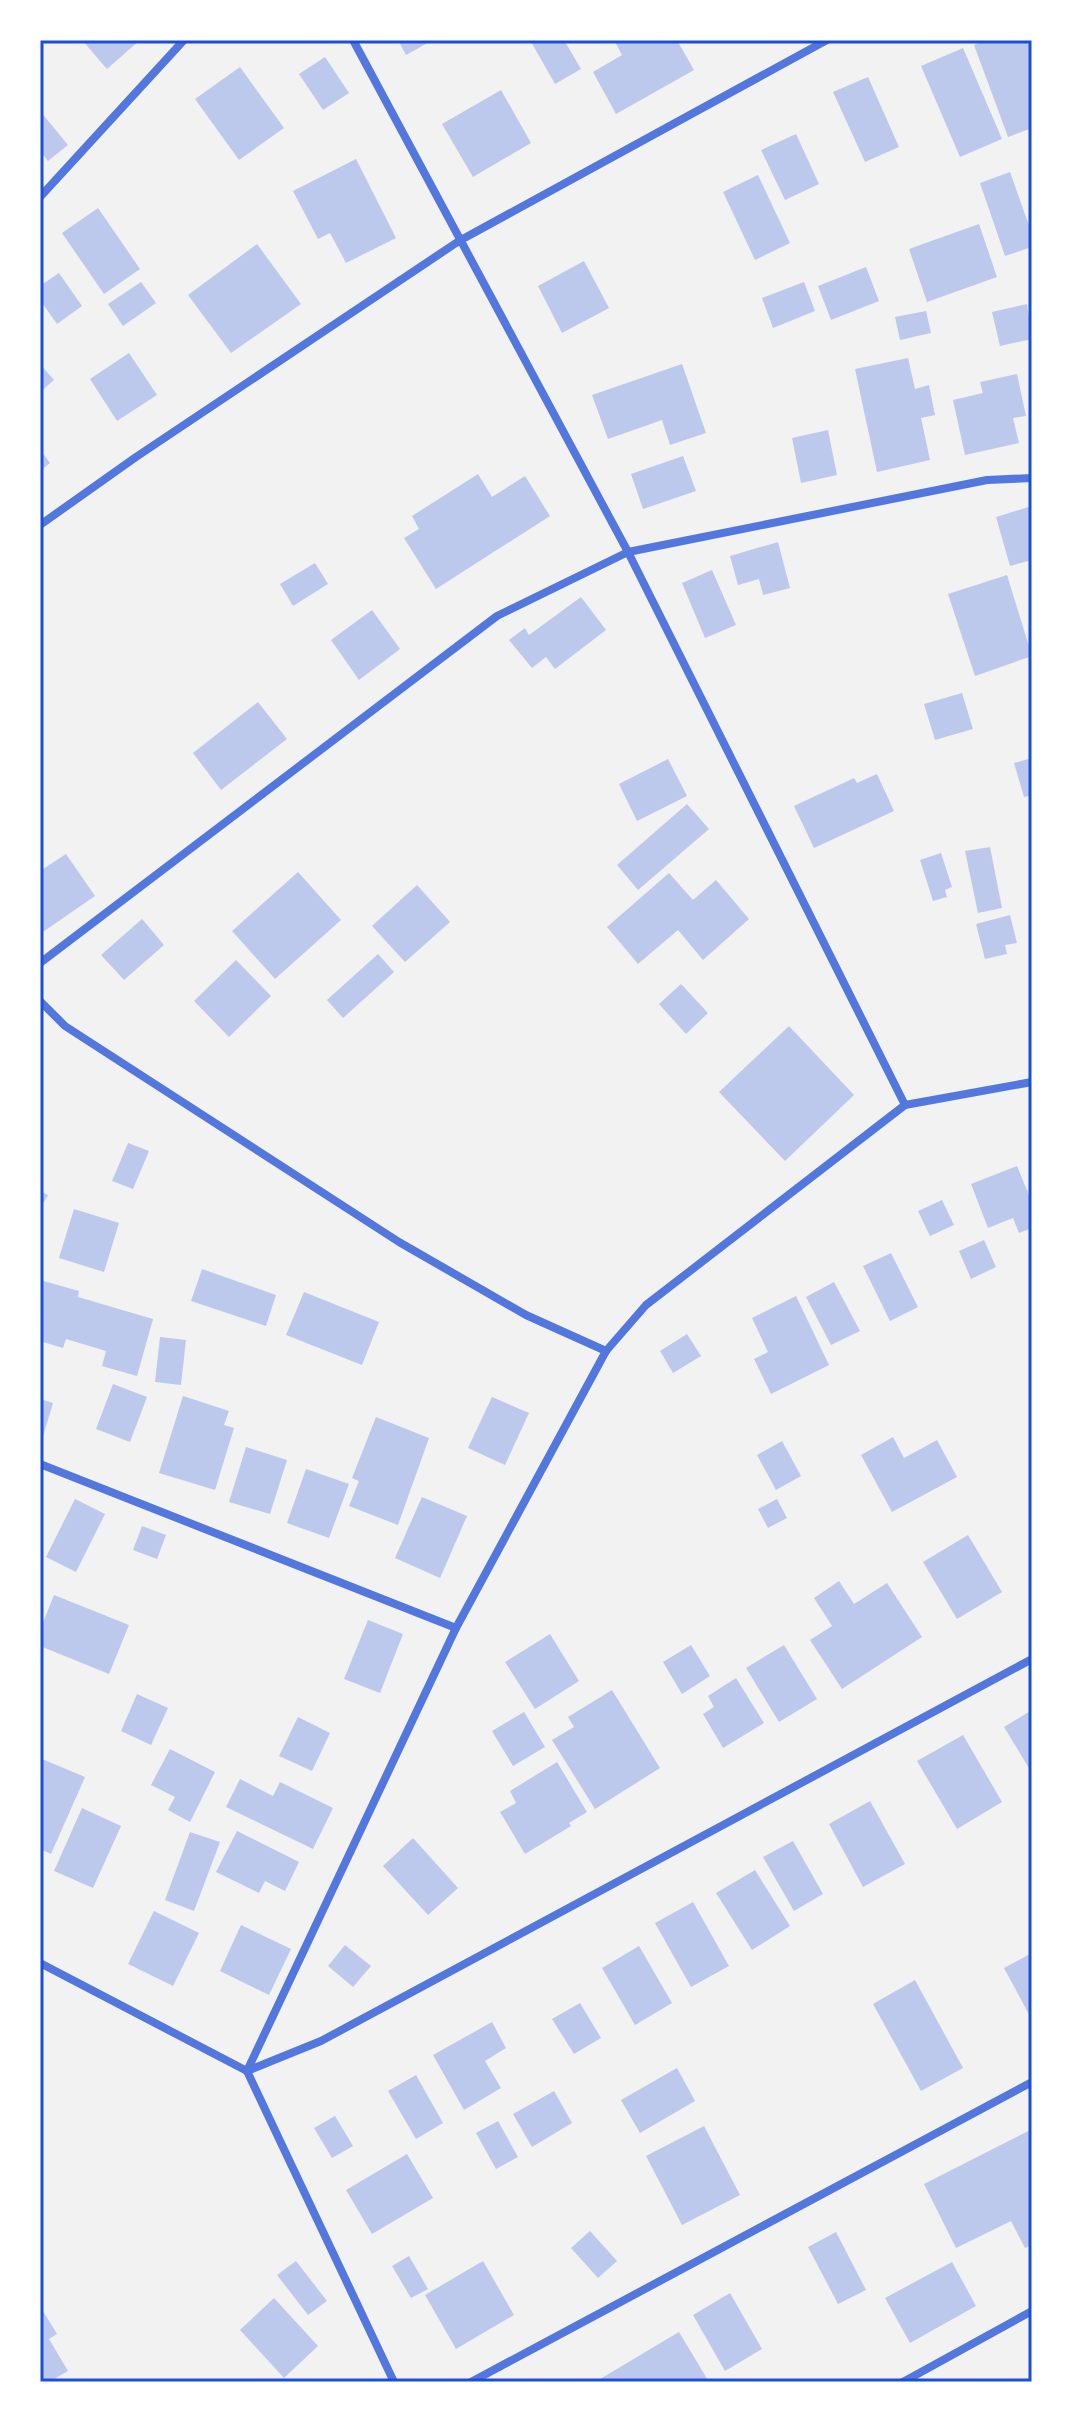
<svg xmlns="http://www.w3.org/2000/svg" width="1072" height="2422" font-family="Arial,sans-serif">
<rect width="100%" height="100%" fill="#f2f2f2"/>
<!-- building -->
<g fill="#bdc9ec">
<polygon points="82,40 140,40 107,69"/>
<polygon points="398,40 433,40 406,55"/>
<polygon points="530,40 564,40 581,69 555,84"/>
<polygon points="614,40 677,40 694,70 616,114 593,72 622,55"/>
<polygon points="986,40 1032,40 1032,128 1008,137 974,45"/>
<polygon points="963,48 1002,139 960,157 921,66"/>
<polygon points="325,57 349,93 323,110 299,74"/>
<polygon points="240,67 284,128 239,160 195,99"/>
<polygon points="868,77 899,147 865,162 833,92"/>
<polygon points="501,90 531,143 473,177 442,124"/>
<polygon points="40,111 68,145 48,161 40,151"/>
<polygon points="796,134 819,184 785,200 761,150"/>
<polygon points="356,159 396,238 346,263 330,233 318,239 293,191"/>
<polygon points="1010,172 1032,234 1032,247 1005,256 980,183"/>
<polygon points="758,175 790,243 755,260 723,192"/>
<polygon points="98,208 140,269 104,294 62,233"/>
<polygon points="979,224 997,277 927,302 909,249"/>
<polygon points="257,244 301,304 231,353 188,295"/>
<polygon points="584,261 609,308 562,333 538,286"/>
<polygon points="866,267 879,301 831,320 818,286"/>
<polygon points="59,273 82,306 57,324 40,300 40,286"/>
<polygon points="141,282 156,303 123,326 108,304"/>
<polygon points="804,282 815,311 773,328 762,298"/>
<polygon points="1027,304 1032,339 1000,346 992,312"/>
<polygon points="926,311 931,333 900,340 895,317"/>
<polygon points="129,353 157,395 117,421 90,379"/>
<polygon points="908,358 915,389 929,385 935,415 921,418 930,460 877,472 855,369"/>
<polygon points="40,364 54,380 40,392"/>
<polygon points="682,364 706,433 670,445 662,420 608,439 592,395"/>
<polygon points="1017,374 1026,416 1013,418 1019,443 965,455 953,400 983,393 980,382"/>
<polygon points="828,430 837,475 801,483 792,438"/>
<polygon points="40,449 50,463 40,471"/>
<polygon points="683,456 696,491 643,509 631,474"/>
<polygon points="478,474 492,497 525,476 550,516 436,589 404,538 419,529 412,516"/>
<polygon points="1032,506 1032,560 1010,566 996,517"/>
<polygon points="778,542 790,588 763,595 759,579 738,585 730,556"/>
<polygon points="315,563 328,584 293,606 280,584"/>
<polygon points="712,570 736,625 705,638 682,583"/>
<polygon points="1007,575 1032,656 975,676 948,594"/>
<polygon points="581,597 606,630 555,669 546,657 532,668 509,640 525,628 529,635"/>
<polygon points="372,610 400,649 359,680 331,640"/>
<polygon points="962,693 973,729 935,740 924,704"/>
<polygon points="258,702 287,739 221,790 193,753"/>
<polygon points="1032,758 1032,795 1024,797 1014,763"/>
<polygon points="668,759 687,796 637,821 619,784"/>
<polygon points="877,774 894,811 814,848 794,806 854,778 857,783"/>
<polygon points="687,804 709,829 638,890 617,865"/>
<polygon points="990,847 1002,908 978,913 965,851"/>
<polygon points="941,853 952,887 945,890 947,897 933,901 920,860"/>
<polygon points="66,854 95,896 40,934 40,871"/>
<polygon points="298,872 341,920 275,979 232,931"/>
<polygon points="669,873 693,900 716,880 749,919 703,960 678,930 638,964 607,927"/>
<polygon points="417,885 450,922 405,962 372,926"/>
<polygon points="1010,915 1017,943 1005,945 1007,954 985,959 976,924"/>
<polygon points="142,919 164,945 124,980 101,955"/>
<polygon points="378,954 394,972 343,1018 327,1000"/>
<polygon points="236,960 271,996 229,1037 194,1001"/>
<polygon points="681,984 708,1013 686,1034 659,1004"/>
<polygon points="789,1026 854,1095 785,1161 719,1092"/>
<polygon points="128,1143 149,1151 133,1189 112,1181"/>
<polygon points="1017,1166 1029,1195 1032,1194 1032,1228 1019,1233 1013,1218 988,1228 971,1184"/>
<polygon points="40,1191 48,1195 40,1209"/>
<polygon points="942,1200 954,1225 930,1236 918,1211"/>
<polygon points="74,1209 119,1223 104,1272 59,1258"/>
<polygon points="984,1240 996,1267 971,1279 959,1251"/>
<polygon points="891,1253 918,1307 890,1321 863,1266"/>
<polygon points="202,1269 276,1295 266,1326 191,1301"/>
<polygon points="40,1280 79,1291 78,1297 153,1319 137,1376 102,1366 106,1351 66,1339 63,1348 40,1341 42,1317 40,1316"/>
<polygon points="834,1282 860,1331 831,1345 806,1297"/>
<polygon points="304,1292 379,1322 362,1365 286,1335"/>
<polygon points="796,1296 829,1365 771,1394 754,1359 768,1352 752,1318"/>
<polygon points="687,1334 701,1356 673,1373 660,1351"/>
<polygon points="160,1337 186,1340 181,1385 155,1382"/>
<polygon points="113,1384 147,1397 130,1442 96,1429"/>
<polygon points="183,1396 229,1411 224,1425 234,1428 215,1490 159,1473"/>
<polygon points="492,1397 529,1413 505,1465 468,1448"/>
<polygon points="40,1399 53,1403 41,1443 40,1443"/>
<polygon points="376,1417 429,1438 398,1525 349,1506 359,1481 352,1478"/>
<polygon points="893,1437 904,1458 937,1440 957,1477 892,1512 861,1455"/>
<polygon points="782,1441 801,1476 776,1490 757,1455"/>
<polygon points="246,1447 287,1460 270,1514 229,1502"/>
<polygon points="306,1469 349,1484 329,1538 287,1523"/>
<polygon points="422,1497 467,1516 440,1578 395,1558"/>
<polygon points="75,1499 105,1514 76,1572 46,1557"/>
<polygon points="777,1499 787,1518 768,1528 758,1509"/>
<polygon points="142,1526 166,1535 157,1559 133,1550"/>
<polygon points="968,1535 1002,1592 957,1619 923,1562"/>
<polygon points="839,1581 854,1604 887,1583 922,1637 842,1689 810,1640 832,1626 814,1598"/>
<polygon points="54,1595 129,1625 109,1674 40,1646 40,1630"/>
<polygon points="368,1620 403,1634 380,1693 344,1679"/>
<polygon points="550,1634 579,1681 535,1709 505,1662"/>
<polygon points="691,1645 710,1676 682,1694 663,1662"/>
<polygon points="784,1645 817,1699 779,1722 746,1668"/>
<polygon points="736,1678 764,1723 723,1748 703,1714 714,1707 708,1696"/>
<polygon points="612,1690 660,1768 595,1809 552,1740 574,1727 568,1717"/>
<polygon points="137,1694 168,1708 151,1745 121,1731"/>
<polygon points="1032,1710 1032,1773 1004,1727"/>
<polygon points="524,1712 545,1747 513,1766 492,1731"/>
<polygon points="298,1717 330,1733 312,1771 279,1756"/>
<polygon points="963,1735 1002,1802 957,1829 917,1761"/>
<polygon points="170,1749 215,1772 190,1822 168,1810 175,1797 151,1785"/>
<polygon points="42,1759 85,1777 51,1854 40,1849"/>
<polygon points="557,1762 587,1812 569,1823 571,1826 525,1854 500,1812 516,1803 510,1791"/>
<polygon points="240,1779 273,1796 280,1782 333,1808 313,1849 226,1807"/>
<polygon points="870,1801 905,1864 863,1887 829,1824"/>
<polygon points="82,1808 121,1826 93,1888 54,1871"/>
<polygon points="237,1831 299,1862 285,1891 265,1881 259,1893 216,1872"/>
<polygon points="190,1832 220,1842 194,1911 165,1900"/>
<polygon points="413,1838 458,1888 428,1915 383,1866"/>
<polygon points="793,1841 823,1894 794,1911 763,1857"/>
<polygon points="755,1870 790,1926 752,1950 716,1893"/>
<polygon points="693,1902 729,1966 691,1987 655,1923"/>
<polygon points="154,1911 199,1933 173,1986 128,1964"/>
<polygon points="241,1925 291,1949 269,1995 220,1971"/>
<polygon points="345,1945 371,1966 353,1987 328,1966"/>
<polygon points="639,1946 672,2003 635,2025 602,1968"/>
<polygon points="1032,1953 1032,2020 1004,1968"/>
<polygon points="915,1980 963,2068 921,2091 873,2004"/>
<polygon points="580,2003 601,2038 574,2054 552,2019"/>
<polygon points="492,2022 506,2048 485,2061 501,2088 464,2110 433,2055"/>
<polygon points="677,2068 695,2101 640,2133 621,2100"/>
<polygon points="416,2075 443,2123 416,2139 388,2091"/>
<polygon points="554,2091 572,2123 532,2147 513,2114"/>
<polygon points="335,2116 353,2146 332,2158 314,2128"/>
<polygon points="498,2121 518,2157 496,2169 476,2133"/>
<polygon points="704,2126 740,2195 682,2225 646,2156"/>
<polygon points="1032,2129 1032,2245 1025,2248 1011,2221 956,2248 924,2184"/>
<polygon points="407,2154 433,2198 372,2234 346,2190"/>
<polygon points="590,2231 617,2261 598,2278 571,2248"/>
<polygon points="836,2232 866,2290 838,2304 808,2247"/>
<polygon points="409,2256 428,2289 411,2298 392,2266"/>
<polygon points="296,2261 327,2301 308,2315 277,2275"/>
<polygon points="483,2261 514,2315 456,2349 425,2295"/>
<polygon points="952,2262 976,2306 910,2343 885,2298"/>
<polygon points="730,2293 762,2349 725,2371 693,2315"/>
<polygon points="274,2298 318,2346 284,2378 240,2330"/>
<polygon points="40,2306 57,2334 49,2339 68,2371 49,2382 40,2382"/>
<polygon points="679,2332 709,2382 595,2382"/>
</g>
<g fill="none" stroke-linecap="round" stroke-linejoin="round">
<!-- minor -->
<g stroke="#5277de" stroke-width="8">
<polyline points="353,40 628,552 905,1105"/>
<polyline points="40,197 184,40"/>
<polyline points="40,525 136,457 459,241 827,40"/>
<polyline points="40,963 497,616 628,552 987,480 1032,478"/>
<polyline points="40,1001 65,1026 399,1242 526,1315 606,1351"/>
<polyline points="40,1464 456,1628"/>
<polyline points="40,1963 247,2071 394,2382"/>
<polyline points="247,2071 456,1628 606,1351 646,1305 905,1105 1032,1082"/>
<polyline points="247,2071 321,2041 1032,1659"/>
<polyline points="471,2382 1032,2082"/>
<polyline points="903,2382 1032,2311"/>
</g>
</g>
<!-- border -->
<rect width="1072" height="2422" fill="none" stroke="#ffffff" stroke-width="84"/>
<rect x="42" y="42" width="988" height="2338" fill="none" stroke="#1d4ed8" stroke-width="3"/>
</svg>
